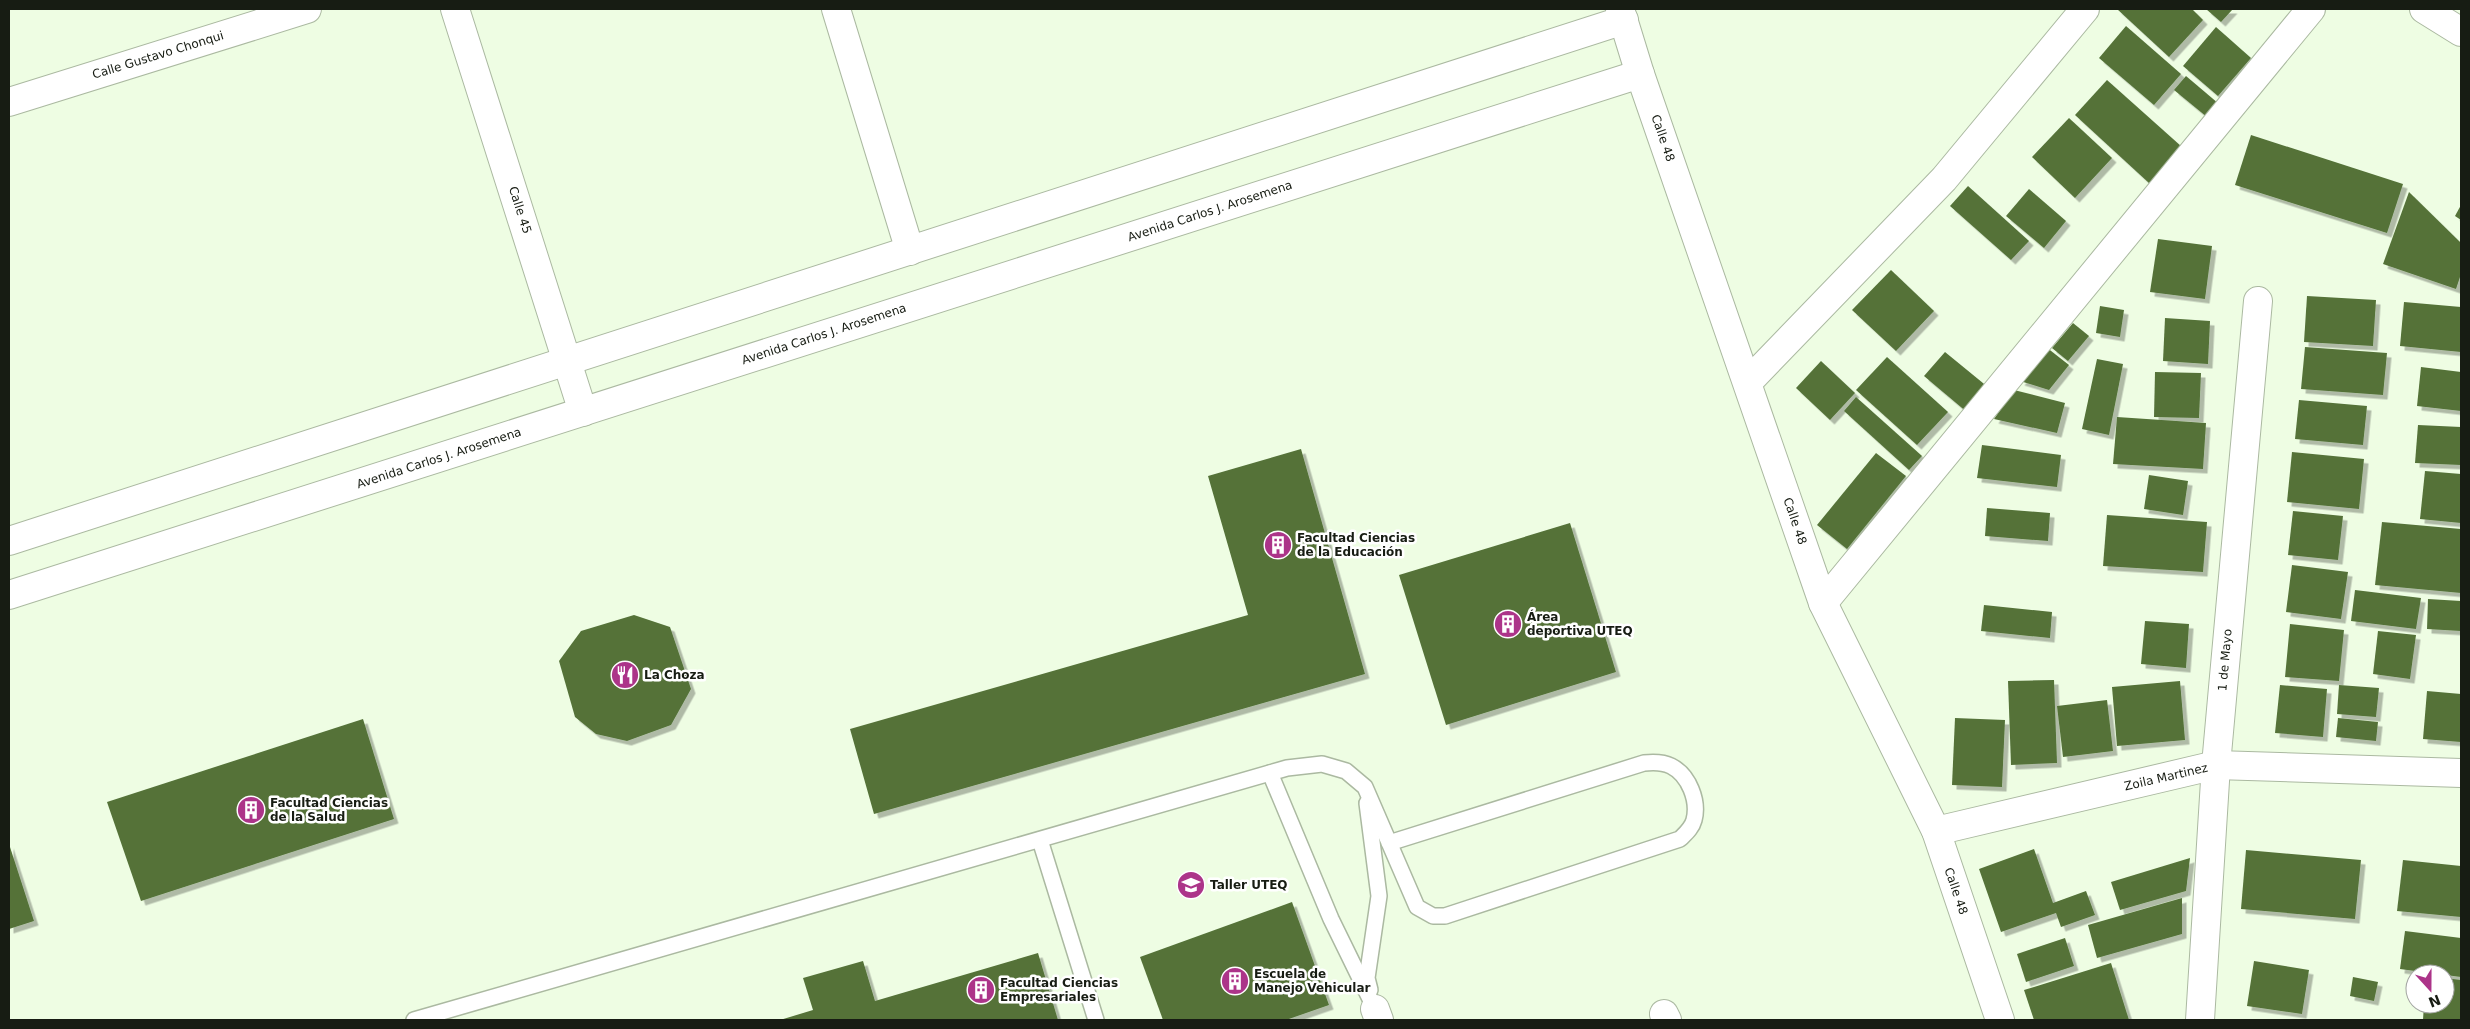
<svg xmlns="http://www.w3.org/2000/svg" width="2470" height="1029" font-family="'DejaVu Sans',sans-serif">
<defs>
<filter id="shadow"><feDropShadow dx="4.5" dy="4.5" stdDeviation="0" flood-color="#0004"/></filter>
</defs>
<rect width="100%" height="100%" fill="#eefde3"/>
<!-- building -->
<g fill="#547239" filter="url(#shadow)">
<polygon points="2117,9 2192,9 2203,20 2169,57"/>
<polygon points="2206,9 2233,9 2221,22"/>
<polygon points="2126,26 2181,74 2154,105 2099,58"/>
<polygon points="2216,27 2251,58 2218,96 2183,66"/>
<polygon points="2186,76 2219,104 2207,117 2174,90"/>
<polygon points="2107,80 2182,147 2149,183 2075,115"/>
<polygon points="2069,118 2112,158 2075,198 2032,157"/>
<polygon points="2251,135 2403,184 2387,233 2235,185"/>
<polygon points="1968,186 2029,241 2011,260 1950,206"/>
<polygon points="2029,189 2066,221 2044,248 2006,216"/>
<polygon points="2409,192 2461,243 2461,274 2456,289 2383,264"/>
<polygon points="2461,205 2461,220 2455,216"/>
<polygon points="2158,239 2212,246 2205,299 2150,292"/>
<polygon points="1891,270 1934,311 1896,351 1852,310"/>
<polygon points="2307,296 2376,300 2373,346 2304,342"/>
<polygon points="2404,302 2461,307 2461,352 2400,346"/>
<polygon points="2100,306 2124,310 2120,337 2096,333"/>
<polygon points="2165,318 2210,321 2208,364 2163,361"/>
<polygon points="2073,323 2089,336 2068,361 2052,348"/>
<polygon points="2046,347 2069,365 2049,390 2020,381"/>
<polygon points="2305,347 2387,353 2383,395 2301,389"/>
<polygon points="1945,352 1989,388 1968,413 1924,376"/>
<polygon points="1887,357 1948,412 1917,445 1856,390"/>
<polygon points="2097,359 2123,364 2109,435 2082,429"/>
<polygon points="1821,361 1855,393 1830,420 1796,388"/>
<polygon points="2421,367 2461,372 2461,411 2417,406"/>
<polygon points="2155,372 2201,373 2199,418 2154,417"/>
<polygon points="2014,390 2065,403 2057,433 1994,419"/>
<polygon points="1856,397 1922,456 1909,470 1844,411"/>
<polygon points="2299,400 2367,406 2363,445 2295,439"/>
<polygon points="2117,417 2206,423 2203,469 2113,464"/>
<polygon points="2418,425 2461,427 2461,465 2415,463"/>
<polygon points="1982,445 2061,455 2057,487 1977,478"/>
<polygon points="1301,449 1365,674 874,814 850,729 1248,615 1208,476"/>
<polygon points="2292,452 2364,459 2359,509 2287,502"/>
<polygon points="1876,453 1906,476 1847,549 1817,525"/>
<polygon points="2425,471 2461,474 2461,523 2420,519"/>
<polygon points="2149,475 2188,481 2183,515 2144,509"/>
<polygon points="1987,508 2050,513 2048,541 1985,536"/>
<polygon points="2293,511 2343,516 2338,560 2288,555"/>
<polygon points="2107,515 2207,522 2203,572 2103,566"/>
<polygon points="2382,522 2461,529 2461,593 2375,585"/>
<polygon points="1570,523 1616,672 1446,725 1399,575"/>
<polygon points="2292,565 2348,572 2341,619 2286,612"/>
<polygon points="2355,590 2421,598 2416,629 2351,621"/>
<polygon points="2428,599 2461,601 2461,631 2427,629"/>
<polygon points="1984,605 2052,612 2050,638 1981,631"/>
<polygon points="634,615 670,627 691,689 671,725 627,741 596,734 575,717 559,661 581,631"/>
<polygon points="2145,621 2189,624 2186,668 2141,664"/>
<polygon points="2290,624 2344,630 2339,681 2285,677"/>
<polygon points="2378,631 2416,635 2410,679 2373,674"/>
<polygon points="2054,680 2057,763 2011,765 2008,681"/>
<polygon points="2180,681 2185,740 2117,746 2112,687"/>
<polygon points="2280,685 2327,689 2323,737 2275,733"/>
<polygon points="2339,685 2379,688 2376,717 2337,714"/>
<polygon points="2427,691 2461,694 2461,742 2423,739"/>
<polygon points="2107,700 2113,751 2063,757 2057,706"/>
<polygon points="1955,718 2005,720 2002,787 1952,785"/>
<polygon points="2338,718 2378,722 2376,741 2336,737"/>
<polygon points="363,719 394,819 141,901 107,802"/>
<polygon points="9,844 34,921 9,929"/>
<polygon points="2034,849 2053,903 2086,891 2095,915 2061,927 2056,913 2001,932 1979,869"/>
<polygon points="2246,850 2361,860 2355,919 2241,909"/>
<polygon points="2190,858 2186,891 2120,910 2111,882"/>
<polygon points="2403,860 2461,866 2461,917 2397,911"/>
<polygon points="2182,898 2182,934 2097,958 2088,925"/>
<polygon points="1292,902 1329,1005 1286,1020 1163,1020 1140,957"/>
<polygon points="2405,931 2461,938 2461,977 2400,969"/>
<polygon points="2065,938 2074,966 2026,982 2017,954"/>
<polygon points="1038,953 1058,1020 780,1020 813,1010 803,978 863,961 875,1001"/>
<polygon points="2254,961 2309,970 2302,1014 2247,1006"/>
<polygon points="2111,963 2129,1020 2034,1020 2024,990"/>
<polygon points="2353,977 2378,982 2374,1001 2350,996"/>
<polygon points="2445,978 2461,980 2461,1020 2423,1020 2424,1004 2445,1004"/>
</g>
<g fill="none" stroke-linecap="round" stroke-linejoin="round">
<defs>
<g id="lane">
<polyline points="1270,773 1331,919 1375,1009"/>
<polyline points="1367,803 1379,896 1367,978 1370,990"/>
<polyline points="1040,840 1096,1020"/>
<path d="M414,1020L1287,768L1322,764L1346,771L1365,787L1417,907L1433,916H1445L1680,839C1686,833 1692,828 1694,820C1699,801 1689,775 1671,766C1663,762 1653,762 1644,763L1389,843"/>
</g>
<g id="street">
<polyline points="455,9 583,412"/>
<polyline points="836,9 910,251"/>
<polyline points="1620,9 1640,74 1823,603 1936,831 2000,1020"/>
<polyline points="2424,9 2461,32"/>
<polyline points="9,102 307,9"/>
<polyline points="1748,382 1944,179 2085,9"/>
<polyline points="9,541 1624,20"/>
<polyline points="9,595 1640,74"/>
<polyline points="1823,603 2311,9"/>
<polyline points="1936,831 2216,765 2461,773"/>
<polyline points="1375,1009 1379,1020"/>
<polyline points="1664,1014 1667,1020"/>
<polyline points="2200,1020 2216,765 2258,301"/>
</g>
</defs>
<!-- lane casing -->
<use href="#lane" stroke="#abb9a1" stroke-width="18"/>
<!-- street casing -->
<use href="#street" stroke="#abb9a1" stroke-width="30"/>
<!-- lane -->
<use href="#lane" stroke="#fff" stroke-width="15"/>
<!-- street -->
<use href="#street" stroke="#fff" stroke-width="28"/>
</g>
<!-- icons -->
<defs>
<symbol id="building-disc" viewBox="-11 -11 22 22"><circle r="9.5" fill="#ac3489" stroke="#fff"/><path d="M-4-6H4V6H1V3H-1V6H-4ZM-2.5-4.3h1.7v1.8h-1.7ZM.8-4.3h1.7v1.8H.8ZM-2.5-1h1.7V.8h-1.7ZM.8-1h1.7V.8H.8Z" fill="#fff"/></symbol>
<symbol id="restaurant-disc" viewBox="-11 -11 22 22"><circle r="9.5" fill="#ac3489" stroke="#fff"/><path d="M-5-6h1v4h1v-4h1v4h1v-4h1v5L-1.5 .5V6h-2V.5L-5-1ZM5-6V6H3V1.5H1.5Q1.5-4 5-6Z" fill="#fff"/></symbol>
<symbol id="university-disc" viewBox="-11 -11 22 22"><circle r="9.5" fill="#ac3489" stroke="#fff"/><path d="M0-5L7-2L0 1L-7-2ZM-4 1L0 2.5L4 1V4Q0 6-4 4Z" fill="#fff"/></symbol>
</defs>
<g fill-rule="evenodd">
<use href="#building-disc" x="1262" y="529" width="32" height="32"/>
<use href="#building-disc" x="1492" y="608" width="32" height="32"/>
<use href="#restaurant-disc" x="609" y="659" width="32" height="32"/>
<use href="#building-disc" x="235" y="794" width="32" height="32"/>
<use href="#university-disc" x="1175" y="869" width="32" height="32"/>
<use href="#building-disc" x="1219" y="965" width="32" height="32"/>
<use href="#building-disc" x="965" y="974" width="32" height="32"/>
</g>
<g text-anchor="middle" stroke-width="5" stroke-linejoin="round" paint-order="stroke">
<!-- street labels -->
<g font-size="12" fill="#171c13" stroke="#fff">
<text transform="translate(158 55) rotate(-17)" y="4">Calle Gustavo Chonqui</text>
<text transform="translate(1663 138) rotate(71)" y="4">Calle 48</text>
<text transform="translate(520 210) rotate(72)" y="4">Calle 45</text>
<text transform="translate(1210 211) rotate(-18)" y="4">Avenida Carlos J. Arosemena</text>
<text transform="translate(824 334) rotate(-18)" y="4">Avenida Carlos J. Arosemena</text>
<text transform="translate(439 458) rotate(-18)" y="4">Avenida Carlos J. Arosemena</text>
<text transform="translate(1795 521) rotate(71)" y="4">Calle 48</text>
<text transform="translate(2225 660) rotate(-85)" y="4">1 de Mayo</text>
<text transform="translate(2166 777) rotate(-13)" y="4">Zoila Martinez</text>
<text transform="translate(1956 891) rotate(71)" y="4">Calle 48</text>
</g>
<!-- poi labels -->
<g font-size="12" font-weight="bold" fill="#171c13" stroke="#fff" text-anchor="start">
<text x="1297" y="542">Facultad Ciencias<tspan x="1297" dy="14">de la Educación</tspan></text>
<text x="1527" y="621">Área<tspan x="1527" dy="14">deportiva UTEQ</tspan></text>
<text x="644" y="679">La Choza</text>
<text x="270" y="807">Facultad Ciencias<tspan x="270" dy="14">de la Salud</tspan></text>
<text x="1210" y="889">Taller UTEQ</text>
<text x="1254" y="978">Escuela de<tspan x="1254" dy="14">Manejo Vehicular</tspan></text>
<text x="1000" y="987">Facultad Ciencias<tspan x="1000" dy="14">Empresariales</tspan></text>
</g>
</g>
<!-- border -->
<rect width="2470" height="1029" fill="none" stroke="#171c13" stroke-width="20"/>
<!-- north arrow -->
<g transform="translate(2430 989) rotate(159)"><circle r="24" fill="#ffffff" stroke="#a2a4a1"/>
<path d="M0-4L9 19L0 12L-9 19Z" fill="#ac3489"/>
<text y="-8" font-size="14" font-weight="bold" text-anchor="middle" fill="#171c13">N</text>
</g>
</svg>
